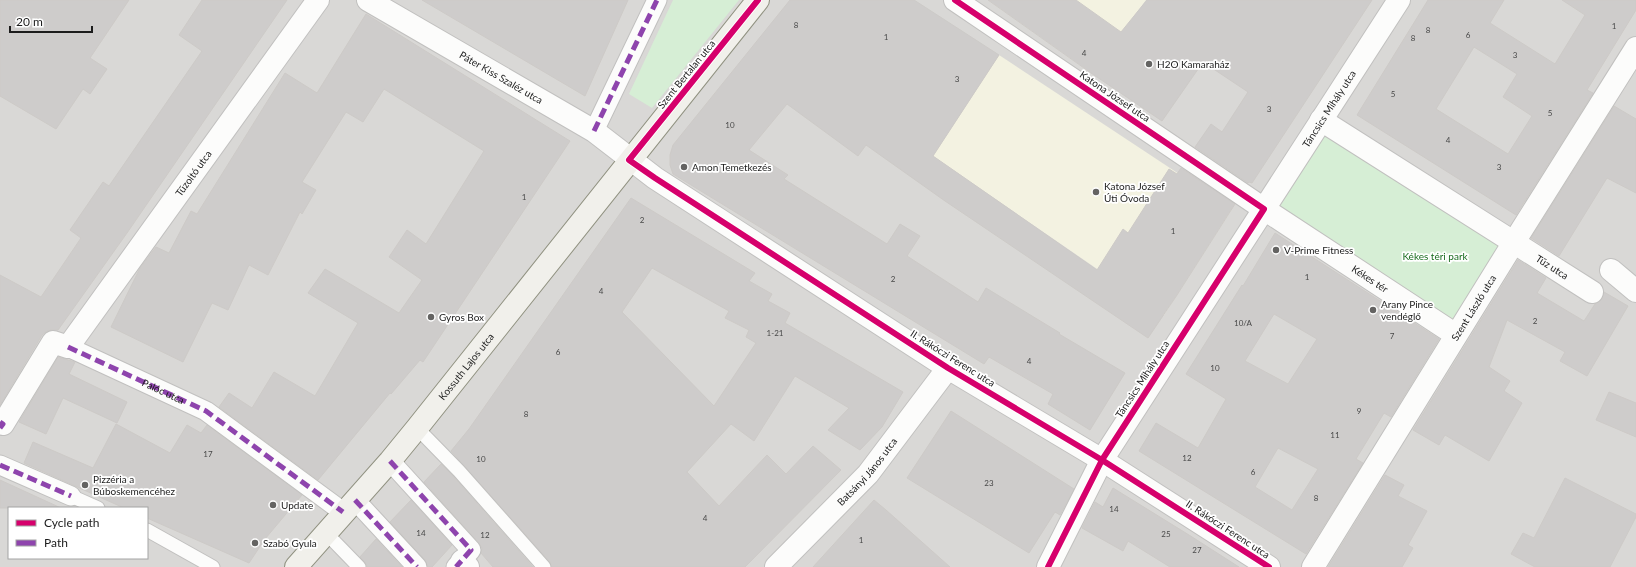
<svg xmlns="http://www.w3.org/2000/svg" width="1636" height="567" font-family="Lato,sans-serif">
<rect width="100%" height="100%" fill="#eae8e5"/>
<!-- residential -->
<path fill="#d9d8d6" fill-rule="evenodd" d="M0,0H1636V567H0ZM9,508H147V558H9Z"/>
<!-- education -->
<g fill="#f3f2e1">
<polygon points="988,0 1146,0 1091,73"/>
<polygon points="999,55 1232,209 1164,315 933,156"/>
</g>
<!-- park -->
<g fill="#d6eed5">
<polygon points="673,0 739,0 652,108 629,94"/>
<polygon points="1321,120 1514,242 1456,335 1264,209"/>
</g>
<!-- building -->
<g fill="#cecccb" stroke="#cdcac7" fill-rule="evenodd">
<polygon points="0,0 129,0 90,58 107,69 90,94 83,89 56,129 0,96"/>
<polygon points="202,0 287,0 127,233 58,330 51,330 46,332 42,335 0,405 0,275 41,297 81,238 70,230 103,182 109,186 202,51 179,35"/>
<polygon points="422,0 628,0 585,96"/>
<polygon points="790,0 914,0 999,55 933,156 1097,270 1123,229 1128,233 1169,169 1177,174 1181,168 1235,204 1177,295 1148,338 945,201 866,145 858,156 787,104 749,150 788,175 784,179 887,244 900,224 920,236 907,256 978,302 986,288 1060,333 1059,334 1125,373 1090,430 1048,404 1053,394 989,357 984,364 673,174 670,165 670,155 673,145"/>
<polygon points="988,0 1076,0 1121,32 1147,0 1372,0 1252,183 1249,182 1248,183 1195,147 1211,124 1222,132 1248,92 1203,62 1162,121 1091,73"/>
<path d="M1428,0H1504L1490,23L1555,64L1585,15L1562,0H1636V10L1587,90L1593,93L1516,215L1357,115ZM1474,47L1517,74L1503,97L1532,116L1508,154L1436,109Z"/>
<polygon points="366,14 570,141 423,362 420,360 391,394 390,393 318,480 219,407 229,393 252,408 274,372 315,396 358,323 308,293 325,269 399,313 422,280 389,257 407,230 426,244 484,151 384,89 363,122 346,112 302,182 316,190 302,214 300,212 268,275 249,265 228,310 212,303 183,362 111,327 140,268 156,247 169,253 191,211 197,214 285,73 317,93"/>
<polygon points="1614,106 1636,119 1636,193 1607,178 1559,256 1531,238"/>
<path d="M631,198L755,273L749,281L772,294L768,301L790,313L785,323L903,392L882,427L860,450L828,430L849,408L795,376L754,441L731,424L687,472L719,506L767,455L786,474L813,446L841,470L745,567H552L550,562L451,451L469,429ZM652,268L729,311L725,318L749,330L746,337L756,343L714,406L622,312Z"/>
<path d="M1275,233L1439,339L1391,417L1384,413L1356,459L1363,463L1306,554L1139,451L1156,423L1198,448L1226,399L1186,374L1242,285L1243,286ZM1274,314L1317,339L1288,384L1245,361ZM1278,448L1318,469L1292,510L1255,487Z"/>
<polygon points="1518,260 1546,278 1537,293 1584,321 1595,304 1602,299 1604,292 1628,306 1587,376 1560,361 1565,352 1507,320 1489,367 1510,381 1504,391 1522,403 1489,461 1445,435 1439,445 1413,430"/>
<polygon points="58,357 75,362 69,374 127,402 117,423 63,398 46,434 19,422"/>
<polygon points="1609,392 1636,403 1636,437 1596,420"/>
<polygon points="951,411 1074,489 1060,515 1055,512 1029,553 907,478"/>
<polygon points="116,424 170,453 187,425 201,433 207,425 302,495 265,539 249,563 147,518 147,508 124,508 24,463 33,442 93,468"/>
<polygon points="441,464 453,476 533,567 493,567 481,553 482,548 479,543 424,482"/>
<polygon points="1385,475 1404,485 1398,496 1427,511 1408,545 1413,548 1402,567 1328,567"/>
<polygon points="1565,478 1636,514 1636,517 1610,567 1535,567 1511,554 1523,533 1534,538"/>
<polygon points="0,480 61,508 0,508"/>
<polygon points="1113,488 1189,535 1239,567 1170,567 1128,541 1123,551 1082,528 1095,502 1103,507"/>
<polygon points="411,500 452,545 432,567 428,567 425,560 390,522"/>
<polygon points="874,500 886,510 950,567 813,567"/>
<polygon points="376,539 402,567 367,567 365,562 360,557"/>
</g>
<g fill="none" stroke-linecap="round" stroke-linejoin="round">
<defs>
<g id="service">
<polyline points="417,428 459,471 544,567"/>
<polyline points="71,496 98,508"/>
<polyline points="147,530 213,567"/>
<polyline points="325,532 359,567"/>
</g>
<g id="pedestrian">
<polyline points="594,131 657,0"/>
<polyline points="68,347 206,411 343,512"/>
<polyline points="390,461 471,550 456,567"/>
<polyline points="0,465 71,496"/>
<polyline points="355,500 417,567"/>
</g>
<g id="minor">
<path id="s1" d="M368,0L594,131L655,178L948,368L1102,460L1269,567"/>
<path id="s2" d="M955,0L1264,209L1456,335"/>
<path id="s3" d="M1321,120L1592,292"/>
<polyline points="1611,270 1636,291"/>
<path id="s4" d="M3,424L53,342L68,347L318,0"/>
<polyline points="462,561 468,567"/>
<path id="s5" d="M776,567L868,474L948,368"/>
<path id="s6" d="M1048,567L1102,460L1399,0"/>
<path id="s7" d="M1313,567L1514,242L1636,48"/>
</g>
<g id="secondary">
<path id="s8" d="M296,567L390,461L417,428L758,0"/>
</g>
</defs>
<!-- service casing -->
<use href="#service" stroke="#c1c0bf" stroke-width="15"/>
<!-- pedestrian casing -->
<use href="#pedestrian" stroke="#c1c0bf" stroke-width="21"/>
<!-- minor casing -->
<use href="#minor" stroke="#c1c0bf" stroke-width="24"/>
<!-- secondary casing -->
<use href="#secondary" stroke="#909180" stroke-width="24"/>
<!-- service -->
<use href="#service" stroke="#fcfcfb" stroke-width="13"/>
<!-- pedestrian -->
<use href="#pedestrian" stroke="#fcfcfb" stroke-width="19"/>
<!-- minor -->
<use href="#minor" stroke="#fcfcfb" stroke-width="22"/>
<!-- secondary -->
<use href="#secondary" stroke="#f1f0eb" stroke-width="22"/>
<!-- quiet -->
<g stroke="#8e44ad" stroke-width="5" stroke-dasharray="10 5" stroke-linecap="butt">
<polyline points="594,131 657,0"/>
<path id="s9" d="M68,347L206,411L343,512"/>
<polyline points="0,422 3,424 0,428"/>
<polyline points="390,461 471,550 456,567"/>
<polyline points="0,465 71,496"/>
<polyline points="355,500 417,567"/>
</g>
<defs>
<g id="cycleway">
<polyline points="758,0 629,160 655,178 948,368 1102,460 1269,567"/>
<polyline points="955,0 1264,209 1102,460 1048,567"/>
</g>
</defs>
<!-- cycleway casing -->
<use href="#cycleway" stroke="#fff" stroke-width="8"/>
<!-- cycleway -->
<use href="#cycleway" stroke="#d6006c" stroke-width="6"/>
</g>
<!-- markers -->
<g fill="#646362" stroke="#fff" stroke-width="1.5">
<circle cx="1149" cy="64" r="4"/>
<circle cx="684" cy="167" r="4"/>
<circle cx="1096" cy="192" r="4"/>
<circle cx="1276" cy="250" r="4"/>
<circle cx="1373" cy="310" r="4"/>
<circle cx="431" cy="317" r="4"/>
<circle cx="85" cy="485" r="4"/>
<circle cx="273" cy="505" r="4"/>
<circle cx="255" cy="543" r="4"/>
</g>
<g text-anchor="middle" stroke-width="3.5" stroke-linejoin="round" paint-order="stroke">
<!-- number labels -->
<g font-size="8" fill="#484848">
<text x="796" y="28">8</text>
<text x="1614" y="29">1</text>
<text x="1428" y="33">8</text>
<text x="1468" y="38">6</text>
<text x="886" y="40">1</text>
<text x="1413" y="41">8</text>
<text x="1084" y="56">4</text>
<text x="1515" y="58">3</text>
<text x="957" y="82">3</text>
<text x="1393" y="97">5</text>
<text x="1269" y="112">3</text>
<text x="1550" y="116">5</text>
<text x="730" y="128">10</text>
<text x="1448" y="143">4</text>
<text x="1499" y="170">3</text>
<text x="524" y="200">1</text>
<text x="642" y="223">2</text>
<text x="1173" y="234">1</text>
<text x="1307" y="280">1</text>
<text x="893" y="282">2</text>
<text x="601" y="294">4</text>
<text x="1535" y="324">2</text>
<text x="1243" y="326">10/A</text>
<text x="775" y="336">1-21</text>
<text x="1392" y="339">7</text>
<text x="558" y="355">6</text>
<text x="1029" y="364">4</text>
<text x="1215" y="371">10</text>
<text x="1359" y="414">9</text>
<text x="526" y="417">8</text>
<text x="1335" y="438">11</text>
<text x="208" y="457">17</text>
<text x="1187" y="461">12</text>
<text x="481" y="462">10</text>
<text x="1253" y="475">6</text>
<text x="989" y="486">23</text>
<text x="1316" y="501">8</text>
<text x="1114" y="512">14</text>
<text x="705" y="521">4</text>
<text x="421" y="536">14</text>
<text x="1166" y="537">25</text>
<text x="485" y="538">12</text>
<text x="861" y="543">1</text>
<text x="1197" y="553">27</text>
</g>
<!-- poi labels -->
<g font-size="10" fill="#1c1c1c" stroke="#fff" text-anchor="start">
<text x="1157" y="68">H2O Kamaraház</text>
<text x="692" y="171">Amon Temetkezés</text>
<text x="1104" y="190">Katona József<tspan x="1104" dy="12">Úti Óvoda</tspan></text>
<text x="1284" y="254">V-Prime Fitness</text>
<text x="1381" y="308">Arany Pince<tspan x="1381" dy="12">vendéglő</tspan></text>
<text x="439" y="321">Gyros Box</text>
<text x="93" y="483">Pizzéria a<tspan x="93" dy="12">Búboskemencéhez</tspan></text>
<text x="281" y="509">Update</text>
<text x="263" y="547">Szabó Gyula</text>
</g>
<!-- street labels -->
<g font-size="10" fill="#1c1c1c" stroke="#fff">
<text transform="translate(686 74) rotate(-51)" y="4">Szent Bertalan utca</text>
<text dy="4" stroke="none"><textPath href="#s1" startOffset="154">Páter Kiss Szaléz utca</textPath></text>
<text transform="translate(1115 96) rotate(34)" y="4">Katona József utca</text>
<text dy="4" stroke="none"><textPath href="#s6" startOffset="538">Táncsics Mihály utca</textPath></text>
<text dy="4" stroke="none"><textPath href="#s4" startOffset="326">Tűzoltó utca</textPath></text>
<text dy="4" stroke="none"><textPath href="#s3" startOffset="274">Tűz utca</textPath></text>
<text dy="4" stroke="none"><textPath href="#s2" startOffset="500">Kékes tér</textPath></text>
<text dy="4" stroke="none"><textPath href="#s7" startOffset="305">Szent László utca</textPath></text>
<text transform="translate(953 358) rotate(32)" y="4">II. Rákóczi Ferenc utca</text>
<text dy="4" stroke="none"><textPath href="#s8" startOffset="263">Kossuth Lajos utca</textPath></text>
<text transform="translate(1142 379) rotate(-57)" y="4">Táncsics Mihály utca</text>
<text dy="4" stroke="none"><textPath href="#s9" startOffset="105">Palóc utca</textPath></text>
<text dy="4" stroke="none"><textPath href="#s5" startOffset="132">Batsányi János utca</textPath></text>
<text transform="translate(1228 529) rotate(33)" y="4">II. Rákóczi Ferenc utca</text>
</g>
<!-- park labels -->
<g font-size="10" fill="#196c1f" stroke="#fff">
<text x="1435" y="260">Kékes téri park</text>
</g>
</g>
<!-- legend -->
<rect x="8" y="507" width="140" height="52" fill="#ffffff" stroke="#a4a4a4"/>
<rect x="16" y="520" width="20" height="6" fill="#d6006c" stroke="#a4a4a4"/>
<text x="44" y="527" font-size="12" fill="#1c1c1c">Cycle path</text>
<rect x="16" y="540" width="20" height="6" fill="#8e44ad" stroke="#a4a4a4"/>
<text x="44" y="547" font-size="12" fill="#1c1c1c">Path</text>
<!-- scale -->
<path d="M10 26v6h82v-6" fill="none" stroke="#1c1c1c" stroke-width="2"/>
<text x="16" y="26" font-size="12" fill="#1c1c1c" stroke="#ffffff" stroke-width="3" paint-order="stroke">20 m</text>
</svg>
